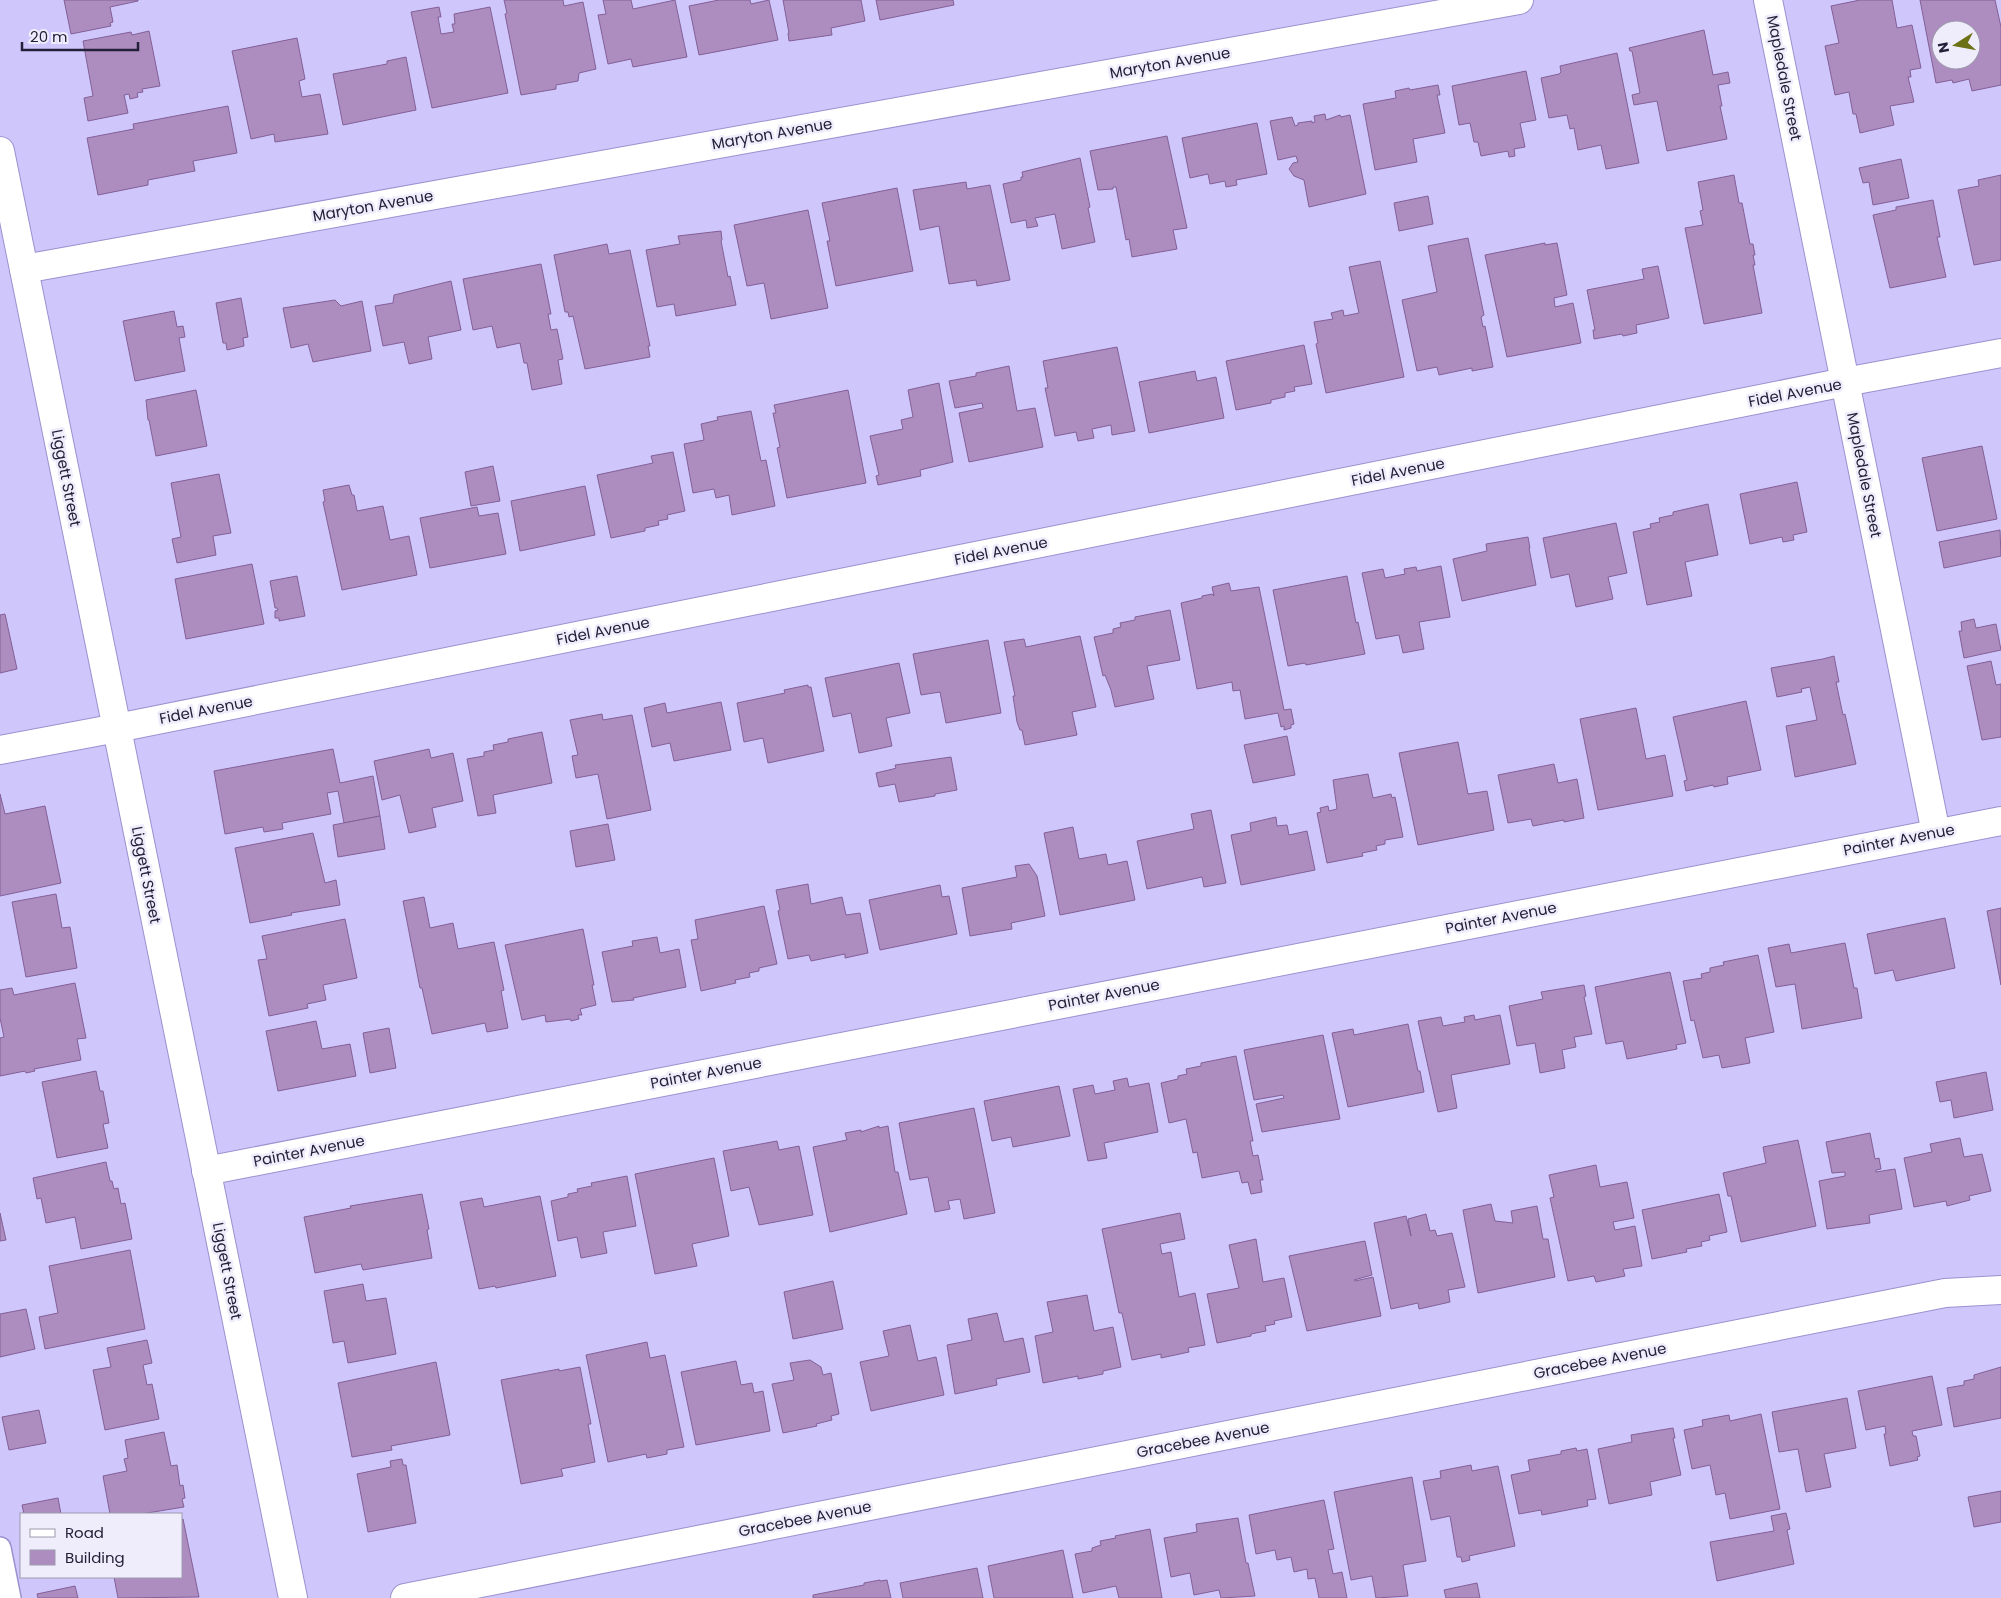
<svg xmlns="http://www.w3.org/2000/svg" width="2001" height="1598" font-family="Poppins,sans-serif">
<rect width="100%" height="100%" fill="#cfc6fb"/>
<!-- building -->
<g fill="#ad8cc0" stroke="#826097" fill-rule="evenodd">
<polygon points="64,0 138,0 138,1 110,7 113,22 110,23 111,26 71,34"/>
<polygon points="504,0 563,0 564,6 583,2 596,69 579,73 578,81 556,85 556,89 521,95 505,14 507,13"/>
<polygon points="603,0 631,0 633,9 675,0 687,57 633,67 631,59 608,64 598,15 606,14"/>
<polygon points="719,0 750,0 751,4 769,0 778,40 699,55 689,6"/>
<polygon points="783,0 861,0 865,21 831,28 832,35 789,41 788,33 789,33"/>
<polygon points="876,0 953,0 954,5 880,20"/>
<polygon points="1860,0 1892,0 1897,28 1912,25 1921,68 1910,70 1911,77 1908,77 1914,102 1890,106 1894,125 1860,133 1856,114 1853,114 1849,92 1835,95 1825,46 1839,43 1831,6"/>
<path d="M1920,0H1995L2001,27V85L1972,91L1969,79L1953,83L1952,80L1936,83ZM1941,30H1971V60H1941Z"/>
<polygon points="439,7 441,17 438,17 441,34 454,32 452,24 455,24 454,14 490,7 508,93 432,108 411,12"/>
<polygon points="1704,30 1713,75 1728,72 1730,83 1718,85 1722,106 1720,106 1727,139 1667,151 1657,101 1634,105 1632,95 1640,93 1632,51 1630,51 1629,48"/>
<polygon points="149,31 160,86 142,89 143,92 137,93 138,97 130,99 129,94 124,95 128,113 88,121 84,98 93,96 83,41 131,32 132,35"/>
<polygon points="297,38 305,79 299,81 302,97 320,94 328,134 275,142 274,134 251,139 232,51"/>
<polygon points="1617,53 1639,163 1606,169 1601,145 1578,150 1574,128 1570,129 1567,115 1549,118 1541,78 1559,74 1561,72 1560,66"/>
<polygon points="406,57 416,110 343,125 333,74 387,64 387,61"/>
<polygon points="1526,71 1536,120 1520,123 1525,147 1514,149 1515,156 1509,157 1508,151 1481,156 1478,142 1474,142 1470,123 1459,125 1452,86"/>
<polygon points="1438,85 1440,95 1437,95 1445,133 1413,139 1417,162 1375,170 1363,104 1396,98 1395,91 1409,88 1410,90"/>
<polygon points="228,106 237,153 193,161 195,171 148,180 148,185 98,195 87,138 134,129 133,124"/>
<polygon points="1325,114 1326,120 1340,115 1341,117 1350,115 1366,194 1309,207 1304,180 1294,176 1289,169 1293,163 1298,162 1296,156 1278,160 1270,121 1292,117 1295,126 1298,125 1298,123 1312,121 1312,123 1315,122 1314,116"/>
<polygon points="1257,123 1267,174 1236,180 1237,185 1226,187 1225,181 1210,184 1208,174 1190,178 1182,138"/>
<polygon points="1167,136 1187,228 1173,230 1177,249 1132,257 1129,239 1126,240 1116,187 1113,187 1113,189 1098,190 1090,151"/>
<polygon points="1080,158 1090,207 1088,208 1095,242 1062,249 1055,214 1035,218 1038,226 1027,228 1026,220 1011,223 1003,184 1021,180 1021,177 1023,177 1022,172"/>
<polygon points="1901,159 1909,198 1873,205 1869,182 1863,183 1859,168"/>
<polygon points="1734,175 1739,203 1742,203 1750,244 1753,244 1755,255 1753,255 1755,265 1753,265 1762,313 1704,324 1685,228 1703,225 1700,211 1703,210 1698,182"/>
<polygon points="2001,175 2001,260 1974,265 1958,190 1979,186 1978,180"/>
<polygon points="966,182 967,189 990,185 1010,280 977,286 976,280 949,284 939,226 920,230 913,190"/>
<polygon points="897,188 913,271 836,286 827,241 830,241 822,203"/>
<polygon points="1428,196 1433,224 1399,231 1394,203"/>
<polygon points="1933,200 1940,237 1937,237 1946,277 1890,288 1873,215 1896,210 1896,207"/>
<polygon points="808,210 828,308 771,319 764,283 747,286 734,225"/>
<polygon points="721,231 722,240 721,241 728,277 730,276 736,305 676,316 674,304 657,307 646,250 680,244 678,236"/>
<polygon points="1468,238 1484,315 1481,317 1483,327 1485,326 1493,367 1472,371 1472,368 1439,375 1437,367 1417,371 1402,300 1437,292 1428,246"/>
<polygon points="1545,243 1545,245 1557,243 1567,295 1554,298 1555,307 1573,303 1581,343 1507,357 1485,255"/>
<polygon points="607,244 609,254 630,250 650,346 648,346 650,357 585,369 573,316 569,317 568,312 565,312 554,255"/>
<polygon points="1380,261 1404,377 1326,393 1316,344 1318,343 1314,322 1333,319 1331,313 1343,310 1344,316 1359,313 1349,267"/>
<polygon points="541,264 551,314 548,314 551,330 557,329 563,359 558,360 562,384 532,390 527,363 524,363 520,343 497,348 492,326 473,330 463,279"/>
<polygon points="1658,266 1669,318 1636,325 1637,333 1623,336 1622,334 1594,339 1593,330 1595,330 1587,290 1644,279 1642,269"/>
<polygon points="451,281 461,330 428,337 432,359 409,364 404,342 383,346 375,306 393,303 394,295"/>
<polygon points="241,298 248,337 243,338 244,346 227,350 226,343 223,343 216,303"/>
<polygon points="335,300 341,306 362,301 371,351 313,362 308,344 291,348 283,308"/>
<polygon points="174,311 177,327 183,326 185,337 179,338 185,371 135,381 123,321"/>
<polygon points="1304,345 1312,384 1294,387 1295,391 1285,393 1285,397 1271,400 1271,403 1236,410 1226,361"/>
<polygon points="1117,347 1135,431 1112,435 1111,425 1092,429 1094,438 1078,441 1076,432 1055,436 1045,388 1048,388 1043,361"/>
<polygon points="1009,366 1017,411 1035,408 1043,447 969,462 959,413 983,408 982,403 955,408 949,381 976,376 976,373"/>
<polygon points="1195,371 1197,381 1216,377 1224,418 1149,433 1139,382"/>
<polygon points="939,383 953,462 920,470 921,476 878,485 876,476 879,475 870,436 903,429 901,420 913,417 908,390"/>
<polygon points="196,390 207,446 156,456 149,420 148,420 146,400"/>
<polygon points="848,390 866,483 787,498 777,448 780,447 773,413 776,413 774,405"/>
<polygon points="751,411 761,461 766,460 775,506 732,515 729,495 716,498 714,489 693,493 684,444 704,440 701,424 718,420 717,417"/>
<polygon points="1982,446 1997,519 1937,531 1922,458"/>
<polygon points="673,452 685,511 667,515 668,519 658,521 659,525 645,528 645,531 611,538 597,475 653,463 651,456"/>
<polygon points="493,466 500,501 471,506 465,472"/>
<polygon points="219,474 231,533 213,536 216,555 177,563 172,539 181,537 171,483"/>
<polygon points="1797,482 1807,532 1793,535 1794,540 1783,542 1782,537 1750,544 1740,494"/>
<polygon points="349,485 352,495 354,495 357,511 383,506 390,540 409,536 417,575 342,590 323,502 325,501 323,490"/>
<polygon points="585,486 595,535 520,551 511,501"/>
<polygon points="1708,504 1718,555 1685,562 1692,596 1647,605 1633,532 1651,528 1650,524 1660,522 1659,518 1673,515 1673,512"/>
<polygon points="477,507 479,516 498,513 506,554 430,568 420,518"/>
<polygon points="1616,523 1627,573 1608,577 1613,599 1576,607 1569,574 1551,578 1543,538"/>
<polygon points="2000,530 2001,556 1944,568 1939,542"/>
<polygon points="1528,537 1530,548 1529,548 1536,585 1462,601 1453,559 1487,551 1486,544"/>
<polygon points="252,564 264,624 186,639 175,579"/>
<polygon points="1441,566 1450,617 1419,622 1424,649 1403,653 1399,635 1376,639 1362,573 1383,569 1385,578 1405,574 1404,569 1416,567 1417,571"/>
<polygon points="297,576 305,616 279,621 279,618 275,618 275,611 278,610 277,608 275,608 270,581"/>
<polygon points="1347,576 1356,623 1358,622 1365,654 1306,665 1305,663 1288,666 1273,590"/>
<polygon points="1229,583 1231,591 1259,587 1284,710 1291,709 1294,724 1291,725 1291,728 1284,730 1284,726 1281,727 1278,713 1245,719 1240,690 1233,691 1232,682 1197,689 1181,603 1202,598 1202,596 1212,594 1214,596 1212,587"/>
<polygon points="1170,610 1180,660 1147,666 1154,699 1115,707 1111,690 1105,675 1103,676 1094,637 1113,633 1113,629 1121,627 1120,623 1135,620 1135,617"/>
<polygon points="5,614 17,669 0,673 0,615"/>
<polygon points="1974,619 1976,628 1996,624 2001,650 1964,658 1959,631 1962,631 1961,622"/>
<polygon points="1080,636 1096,707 1072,712 1077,735 1025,745 1022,730 1020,730 1017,722 1013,696 1015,696 1004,642 1024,639 1026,647"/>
<polygon points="988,640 1001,713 946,723 940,692 921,695 913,654"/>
<polygon points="1834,656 1839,682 1836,682 1843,715 1845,714 1856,764 1795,777 1786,726 1817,720 1810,687 1801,689 1802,692 1777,697 1771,668 1823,659"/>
<polygon points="1991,661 1996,685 2001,684 2001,737 1982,740 1967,666"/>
<polygon points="899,663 910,713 886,718 892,746 859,753 851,713 833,717 825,678"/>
<polygon points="808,685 808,687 811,687 824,751 768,763 763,738 744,742 737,703 785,693 784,690"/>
<polygon points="1746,701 1761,770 1727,777 1728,784 1714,787 1713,785 1686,791 1684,781 1687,780 1673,717"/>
<polygon points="721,702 731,750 674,761 670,743 652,747 644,708 665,703 667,713"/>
<polygon points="1636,708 1646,759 1665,755 1673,796 1598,810 1580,719"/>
<polygon points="602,714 603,720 632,715 651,810 607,819 598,774 576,778 572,756 578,755 570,720"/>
<polygon points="542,732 552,783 493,795 496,813 478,816 467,759 484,756 484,752 494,750 493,745 508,742 508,739"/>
<polygon points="1287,736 1295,775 1253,783 1244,745"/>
<polygon points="1458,742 1468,794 1487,791 1494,830 1418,845 1399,753"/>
<polygon points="333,749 340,783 373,776 380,816 344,823 338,791 327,793 331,814 282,823 283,829 264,832 263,827 225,834 214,771"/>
<polygon points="429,749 431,758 453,753 463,801 432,808 436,827 409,833 400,795 382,800 374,761"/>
<polygon points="951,757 957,790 935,794 935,796 899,802 895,784 879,787 876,773 893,769 896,768 895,765"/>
<polygon points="1554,764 1558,783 1577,779 1584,818 1564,822 1564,820 1533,826 1531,819 1508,823 1498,775"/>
<polygon points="1368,774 1373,798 1391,794 1392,798 1395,797 1403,837 1385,840 1385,844 1376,846 1377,850 1362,853 1363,856 1327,863 1317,813 1321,812 1320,808 1328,806 1329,811 1337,809 1333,780"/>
<polygon points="0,794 5,814 45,806 61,883 0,896"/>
<polygon points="1211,810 1226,883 1204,887 1202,877 1147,889 1137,841 1194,829 1191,814"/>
<polygon points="380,816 385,849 338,857 333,825"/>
<polygon points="1276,817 1277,826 1287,825 1289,835 1307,831 1315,870 1241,885 1231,835 1251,831 1250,823"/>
<polygon points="608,824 615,860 576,867 570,831"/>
<polygon points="1073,827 1079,859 1106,854 1108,865 1127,861 1135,900 1060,915 1044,833"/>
<polygon points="313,833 325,883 336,880 340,905 291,913 292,915 250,923 235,848"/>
<polygon points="1029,864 1037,876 1045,916 1011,923 1012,929 970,936 962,888 1017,877 1015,866"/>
<polygon points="808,884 811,904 842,897 846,915 860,913 868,953 845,958 845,954 811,961 809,955 788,959 778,911 780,910 776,890"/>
<polygon points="940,885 942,897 949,896 957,934 880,950 869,900"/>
<polygon points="56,894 62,928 70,927 77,968 26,977 12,902"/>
<polygon points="424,897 430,928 453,923 458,949 494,942 504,990 501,991 508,1028 487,1032 485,1023 432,1034 422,988 420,988 403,901"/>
<polygon points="764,906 777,964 759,968 759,971 749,973 750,977 735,980 736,983 701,991 691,940 698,939 695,920"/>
<polygon points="2001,908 2001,985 1987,911"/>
<polygon points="1945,918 1955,968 1896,981 1893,970 1875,974 1867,934"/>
<polygon points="345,919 357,978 323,985 326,1000 307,1004 308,1008 269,1016 258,960 267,959 262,936"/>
<polygon points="583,929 594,985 592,985 596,1005 580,1009 582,1015 578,1015 579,1019 571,1021 570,1019 546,1022 545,1015 522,1020 505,945"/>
<polygon points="657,937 660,953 679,949 686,987 633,998 634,1000 612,1002 602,952 633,946 632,941"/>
<polygon points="1845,943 1854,988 1857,988 1862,1018 1802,1029 1795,984 1776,987 1768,948 1789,944 1791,953"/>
<polygon points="1758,955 1774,1032 1745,1038 1750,1063 1722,1068 1719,1055 1703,1058 1694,1020 1691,1021 1683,981 1702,978 1701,974 1710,972 1710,968 1724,965 1723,962"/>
<polygon points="1670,972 1686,1043 1676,1045 1677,1049 1627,1059 1623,1041 1606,1044 1595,987"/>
<polygon points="75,983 86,1038 77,1039 81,1060 34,1069 35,1071 26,1073 25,1071 0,1076 0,1038 4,1037 0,1018 0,990 12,988 14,995"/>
<polygon points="1584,985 1586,996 1584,997 1592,1034 1574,1037 1576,1047 1562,1050 1565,1068 1540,1073 1535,1043 1517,1046 1509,1006 1543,999 1541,992"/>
<polygon points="1474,1015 1475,1020 1500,1015 1510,1064 1451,1075 1457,1108 1438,1112 1418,1021 1441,1017 1443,1026 1465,1022 1464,1017"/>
<polygon points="316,1021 322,1049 350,1044 356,1076 278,1091 266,1031"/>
<polygon points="1408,1024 1418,1071 1420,1071 1424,1092 1348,1107 1332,1033 1353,1029 1354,1035"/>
<polygon points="389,1028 396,1068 370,1073 363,1033"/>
<polygon points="1323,1035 1340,1119 1262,1132 1256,1104 1284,1098 1283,1095 1254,1100 1244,1050"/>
<polygon points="1236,1056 1253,1141 1250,1141 1253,1156 1258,1155 1263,1180 1260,1180 1262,1192 1251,1194 1248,1182 1242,1183 1239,1171 1202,1178 1197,1152 1193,1153 1186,1119 1169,1123 1161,1083 1178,1079 1178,1076 1187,1074 1186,1069 1201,1066 1201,1063"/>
<polygon points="96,1071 100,1091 103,1091 109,1123 103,1124 108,1148 57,1158 42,1082"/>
<polygon points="1986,1072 1993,1110 1954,1118 1951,1100 1940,1102 1936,1082"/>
<polygon points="1127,1078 1129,1087 1149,1083 1158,1132 1104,1143 1107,1158 1088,1161 1073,1089 1093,1085 1095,1094 1115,1090 1113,1081"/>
<polygon points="1059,1086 1070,1136 1013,1147 1011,1137 992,1141 984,1101"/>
<polygon points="974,1108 995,1213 964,1219 960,1199 948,1201 950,1209 935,1212 928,1177 910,1180 899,1123"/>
<polygon points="879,1126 879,1128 888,1126 895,1172 898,1172 907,1214 830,1232 813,1147 847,1140 845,1133 861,1130 861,1132"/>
<polygon points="1870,1133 1875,1159 1879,1158 1881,1169 1876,1170 1876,1172 1895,1169 1902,1209 1869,1215 1870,1223 1827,1229 1819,1181 1845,1176 1845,1172 1832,1173 1826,1142"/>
<polygon points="1960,1138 1964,1157 1982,1154 1991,1191 1969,1196 1970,1200 1947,1206 1946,1201 1914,1207 1904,1158 1932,1152 1930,1144"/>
<polygon points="1798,1140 1816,1226 1741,1242 1731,1196 1728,1196 1723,1173 1766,1163 1763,1147"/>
<polygon points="777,1141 779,1150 799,1146 813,1215 759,1225 749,1187 731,1191 723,1151"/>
<polygon points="714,1158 729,1236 692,1244 697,1266 655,1274 635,1174"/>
<polygon points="106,1162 110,1181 112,1181 114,1189 118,1188 121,1204 125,1203 132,1239 81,1249 75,1217 46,1223 41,1198 37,1199 33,1178"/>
<polygon points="1596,1165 1600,1187 1627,1182 1634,1218 1613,1222 1615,1230 1635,1226 1642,1266 1623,1269 1625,1276 1596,1282 1594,1276 1568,1281 1550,1198 1554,1197 1549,1175"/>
<polygon points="627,1176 636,1226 603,1232 607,1253 581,1258 577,1237 558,1241 551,1201 568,1197 568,1194 578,1192 577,1189 592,1186 591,1183"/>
<polygon points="422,1194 429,1229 427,1230 432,1258 363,1270 361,1264 315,1273 304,1217 351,1208 350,1206"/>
<polygon points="1719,1194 1727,1232 1709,1236 1710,1240 1701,1242 1702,1246 1686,1249 1687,1252 1652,1259 1642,1210"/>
<polygon points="540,1196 556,1276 496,1288 495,1286 479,1289 460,1202 482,1198 484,1207"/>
<polygon points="1491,1204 1495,1221 1513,1223 1511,1211 1537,1206 1543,1239 1548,1239 1555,1277 1478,1293 1463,1210"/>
<polygon points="0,1213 6,1240 0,1241"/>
<polygon points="1180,1213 1185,1239 1160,1244 1162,1254 1171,1252 1179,1297 1195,1293 1205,1345 1188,1348 1189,1352 1161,1358 1161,1354 1132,1360 1122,1313 1119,1313 1102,1229"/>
<polygon points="1426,1214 1430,1231 1435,1230 1437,1236 1452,1233 1465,1287 1448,1290 1450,1302 1419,1309 1418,1303 1391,1309 1374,1223 1406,1216 1411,1236 1408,1219"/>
<polygon points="1256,1239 1263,1282 1284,1278 1292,1317 1274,1321 1275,1324 1265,1326 1266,1331 1251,1334 1251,1336 1217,1343 1207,1294 1239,1288 1229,1245"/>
<polygon points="1365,1241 1372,1275 1354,1280 1355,1281 1373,1277 1381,1316 1307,1331 1289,1256"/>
<polygon points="130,1250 145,1329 45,1349 39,1317 58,1313 49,1266"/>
<polygon points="833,1281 843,1329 793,1339 784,1292"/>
<polygon points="363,1284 366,1301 386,1298 396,1354 348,1363 344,1341 333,1343 324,1291"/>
<polygon points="1087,1295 1094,1331 1113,1327 1121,1367 1103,1371 1103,1374 1078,1379 1078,1376 1043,1383 1035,1336 1053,1332 1047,1302"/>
<polygon points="26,1309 35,1349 0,1357 0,1314"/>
<polygon points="997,1313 1004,1342 1023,1338 1030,1372 996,1379 997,1385 955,1394 947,1345 972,1340 968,1319"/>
<polygon points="910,1325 918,1361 936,1357 944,1395 871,1411 860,1362 889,1356 883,1331"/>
<polygon points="147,1340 152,1363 143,1365 147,1385 152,1384 159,1419 105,1430 93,1370 111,1367 107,1348"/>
<polygon points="647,1342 650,1358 665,1355 684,1447 667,1450 667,1454 647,1458 646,1454 608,1462 586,1355"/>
<polygon points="810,1360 821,1367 823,1375 831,1373 839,1414 831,1416 832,1420 816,1424 817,1426 783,1433 772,1384 794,1380 790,1363"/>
<polygon points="736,1361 741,1385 752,1383 754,1393 763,1391 770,1431 696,1445 681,1372"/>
<polygon points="436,1362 450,1435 391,1446 392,1450 352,1457 338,1383"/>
<polygon points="580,1367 591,1424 588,1424 595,1462 561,1469 563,1476 521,1484 501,1380 559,1369 559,1371"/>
<polygon points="2001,1367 2001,1418 1954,1427 1947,1388 1964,1385 1964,1381 1974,1379 1974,1375"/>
<polygon points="1932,1376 1942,1425 1912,1431 1913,1436 1916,1436 1920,1456 1917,1457 1918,1460 1890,1466 1884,1434 1886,1434 1885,1426 1866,1430 1858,1391"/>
<polygon points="1847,1398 1856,1448 1824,1454 1831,1487 1806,1492 1798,1449 1779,1452 1772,1412"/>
<polygon points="39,1410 46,1443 9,1450 2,1417"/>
<polygon points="1761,1414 1780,1509 1730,1519 1725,1493 1716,1495 1710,1465 1692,1469 1684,1430 1703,1426 1702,1420 1729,1415 1730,1421"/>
<polygon points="1673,1428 1675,1438 1673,1438 1681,1475 1650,1482 1652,1495 1609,1504 1598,1449 1632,1442 1631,1435"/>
<polygon points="164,1432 171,1466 177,1465 180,1486 183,1485 185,1498 182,1499 184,1507 141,1514 110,1514 103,1476 127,1471 124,1459 128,1458 125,1440"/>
<polygon points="1576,1448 1577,1451 1587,1449 1596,1499 1587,1500 1588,1506 1542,1515 1541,1510 1519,1514 1511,1475 1530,1471 1528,1460 1561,1454 1561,1451"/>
<polygon points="402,1459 403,1465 406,1465 416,1523 368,1532 357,1474 391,1467 390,1461"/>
<polygon points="1471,1465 1472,1471 1498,1466 1515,1546 1469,1556 1470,1560 1462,1562 1461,1557 1457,1557 1450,1516 1431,1520 1423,1481 1441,1478 1440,1471"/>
<polygon points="1412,1477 1426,1561 1403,1565 1408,1596 1376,1598 1372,1576 1351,1580 1334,1492"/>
<polygon points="2001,1491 2001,1522 1974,1527 1968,1497"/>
<polygon points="58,1498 61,1514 24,1514 22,1505"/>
<polygon points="1324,1500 1334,1549 1328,1550 1333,1574 1342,1572 1347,1598 1319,1598 1315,1578 1308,1579 1307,1569 1294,1572 1291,1557 1277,1560 1275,1550 1256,1554 1249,1515"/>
<polygon points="1786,1513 1790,1529 1787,1530 1794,1564 1717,1581 1710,1542 1774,1531 1771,1516"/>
<polygon points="1238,1518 1246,1563 1248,1563 1255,1596 1221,1598 1219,1590 1194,1595 1190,1573 1171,1577 1164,1538 1197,1532 1196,1524"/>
<polygon points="183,1519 199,1597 118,1598 114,1577 181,1577 181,1520"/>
<polygon points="1150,1529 1162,1598 1119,1598 1116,1586 1083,1593 1075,1554 1092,1551 1092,1548 1101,1545 1100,1541 1116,1538 1115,1536"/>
<polygon points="1063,1550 1073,1598 994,1598 988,1566"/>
<polygon points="977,1568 983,1598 903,1598 900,1583"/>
<polygon points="880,1580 880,1581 887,1580 891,1598 813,1598 813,1595 864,1585 864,1583"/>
<polygon points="1477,1583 1480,1598 1446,1598 1444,1590"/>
<polygon points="75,1586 78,1598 38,1598 37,1594"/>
</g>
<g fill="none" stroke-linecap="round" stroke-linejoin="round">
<defs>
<polyline id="lane" points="0,1548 10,1598"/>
<g id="street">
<polyline points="1768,0 1936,833"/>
<polyline points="0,151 293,1598"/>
<polyline points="24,269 1519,0"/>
<polyline points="0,750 117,728 1845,382 2001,353"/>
<polyline points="206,1171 2001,821"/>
<polyline points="405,1598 1945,1293 2001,1290"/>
</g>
</defs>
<!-- lane casing -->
<use href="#lane" stroke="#9c91cf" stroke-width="24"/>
<!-- street casing -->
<use href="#street" stroke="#9c91cf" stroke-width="30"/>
<!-- lane -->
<use href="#lane" stroke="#fff" stroke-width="21"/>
<!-- street -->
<use href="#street" stroke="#fff" stroke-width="28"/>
</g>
<g text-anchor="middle" stroke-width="5" stroke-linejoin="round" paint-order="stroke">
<!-- street labels -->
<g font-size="15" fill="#252039" stroke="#efedfb">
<text transform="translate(1170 63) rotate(-10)" y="5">Maryton Avenue</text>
<text transform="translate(1784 78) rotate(79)" y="5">Mapledale Street</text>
<text transform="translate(772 134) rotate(-10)" y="5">Maryton Avenue</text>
<text transform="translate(373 206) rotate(-10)" y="5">Maryton Avenue</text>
<text transform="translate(1795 393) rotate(-11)" y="5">Fidel Avenue</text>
<text transform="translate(1398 472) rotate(-11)" y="5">Fidel Avenue</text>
<text transform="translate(1864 475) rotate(79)" y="5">Mapledale Street</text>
<text transform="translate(66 478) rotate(79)" y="5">Liggett Street</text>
<text transform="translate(1001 551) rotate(-11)" y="5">Fidel Avenue</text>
<text transform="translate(603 631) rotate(-11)" y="5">Fidel Avenue</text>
<text transform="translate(206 710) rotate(-11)" y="5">Fidel Avenue</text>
<text transform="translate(1899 840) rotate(-11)" y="5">Painter Avenue</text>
<text transform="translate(146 875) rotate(79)" y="5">Liggett Street</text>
<text transform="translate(1501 918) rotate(-11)" y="5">Painter Avenue</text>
<text transform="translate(1104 995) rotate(-11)" y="5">Painter Avenue</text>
<text transform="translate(706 1073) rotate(-11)" y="5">Painter Avenue</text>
<text transform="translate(309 1151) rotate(-11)" y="5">Painter Avenue</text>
<text transform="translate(227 1271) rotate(79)" y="5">Liggett Street</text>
<text transform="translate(1600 1361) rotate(-11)" y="5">Gracebee Avenue</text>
<text transform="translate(1203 1440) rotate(-11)" y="5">Gracebee Avenue</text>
<text transform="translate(805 1519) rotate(-11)" y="5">Gracebee Avenue</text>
</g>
</g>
<!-- legend -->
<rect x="20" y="1513" width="162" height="65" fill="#efedfb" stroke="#9e9bad"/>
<rect x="30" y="1529" width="25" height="8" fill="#ffffff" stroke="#9e9bad"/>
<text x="65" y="1538" font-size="15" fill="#252039">Road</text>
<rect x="30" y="1550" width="25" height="15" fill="#ad8cc0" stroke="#9e9bad"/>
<text x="65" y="1563" font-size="15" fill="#252039">Building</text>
<!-- north arrow -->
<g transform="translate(1956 45) rotate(259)"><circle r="24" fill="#efedfb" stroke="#9e9bad"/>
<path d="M0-4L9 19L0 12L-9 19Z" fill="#6c7116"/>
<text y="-8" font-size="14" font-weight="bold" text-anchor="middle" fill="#252039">N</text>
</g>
<!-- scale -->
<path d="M22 42v8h116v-8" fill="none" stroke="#252039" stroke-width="2.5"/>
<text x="30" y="42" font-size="15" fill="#252039" stroke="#efedfb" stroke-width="4" paint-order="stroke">20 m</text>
</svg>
